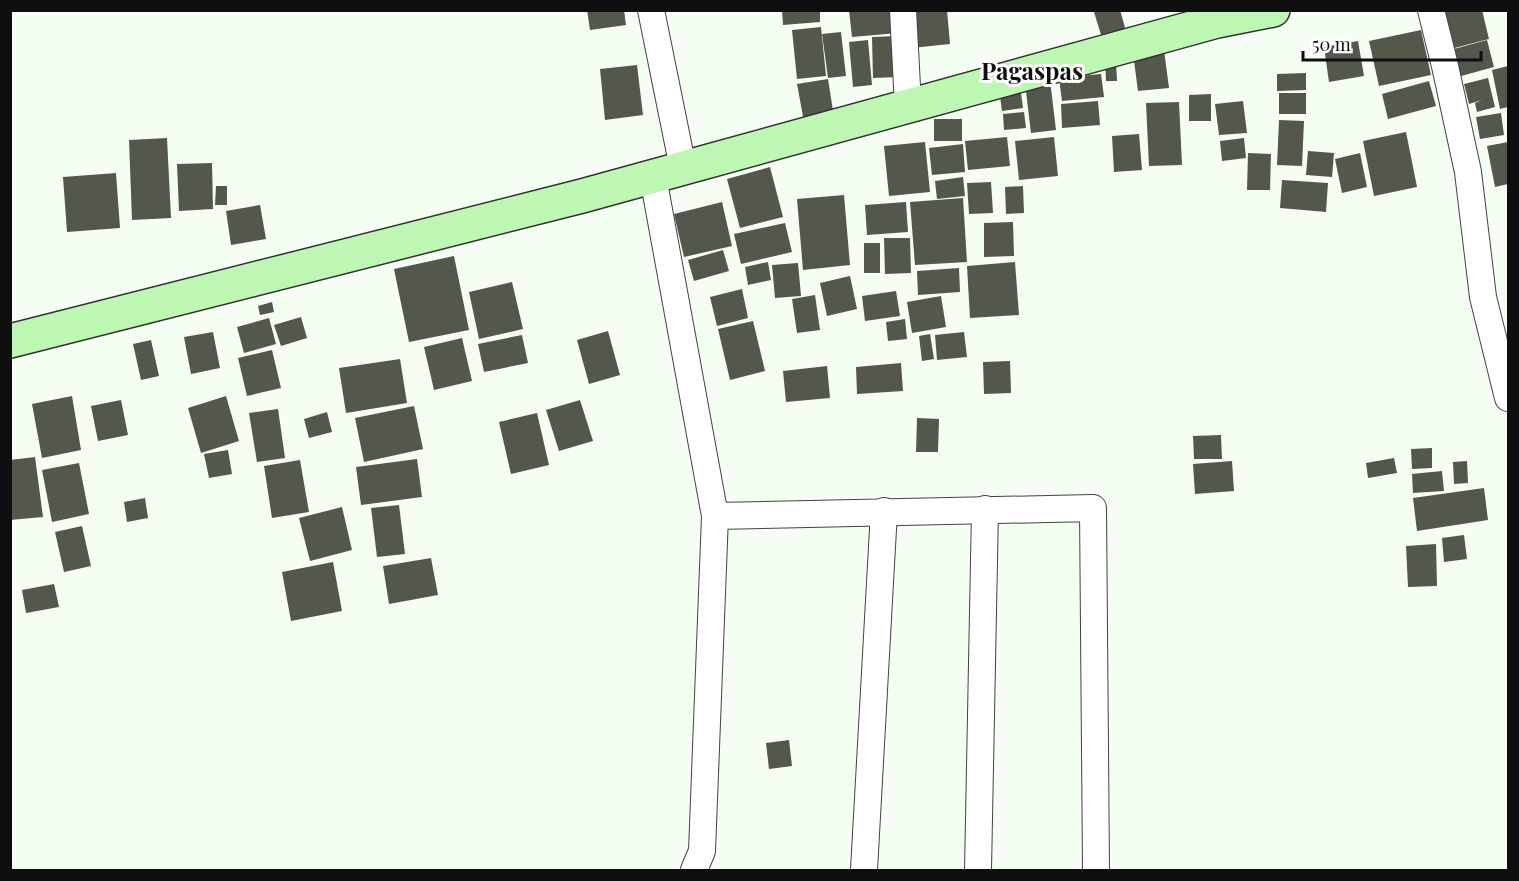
<svg xmlns="http://www.w3.org/2000/svg" width="1519" height="881" font-family="'Playfair Display',serif">
<rect width="100%" height="100%" fill="#f5fef2"/>
<!-- building -->
<g fill="#53574c">
<polygon points="587,10 624,10 626,25 590,30"/>
<polygon points="782,10 820,10 820,22 783,25"/>
<polygon points="849,10 896,10 898,33 852,37"/>
<polygon points="909,10 947,10 950,44 912,48"/>
<polygon points="1100,10 1120,10 1126,31 1102,38 1094,12"/>
<polygon points="1432,10 1482,10 1489,39 1443,51"/>
<polygon points="821,27 826,76 797,79 792,30"/>
<polygon points="1421,30 1431,75 1379,86 1369,41"/>
<polygon points="841,32 846,76 828,78 822,34"/>
<polygon points="899,36 899,77 873,78 872,37"/>
<polygon points="868,40 872,85 853,87 849,42"/>
<polygon points="1487,40 1494,67 1450,79 1443,52"/>
<polygon points="1358,41 1364,76 1329,82 1324,47"/>
<polygon points="1163,42 1169,88 1138,91 1132,46"/>
<polygon points="1105,61 1116,61 1117,81 1106,81"/>
<polygon points="637,65 643,115 605,120 600,69"/>
<polygon points="1508,66 1508,107 1500,109 1492,70"/>
<polygon points="1306,73 1306,90 1277,91 1277,74"/>
<polygon points="1101,74 1104,97 1062,101 1059,78"/>
<polygon points="1488,78 1495,107 1477,112 1475,103 1482,100 1469,104 1464,84"/>
<polygon points="828,79 834,117 804,122 797,84"/>
<polygon points="1050,80 1056,130 1031,133 1025,83"/>
<polygon points="1429,81 1436,106 1388,119 1382,94"/>
<polygon points="1020,86 1023,108 1002,111 999,89"/>
<rect x="1279" y="93" width="27" height="21"/>
<polygon points="1211,94 1211,121 1189,121 1189,95"/>
<polygon points="1098,101 1100,125 1062,128 1061,104"/>
<polygon points="1243,101 1247,133 1219,135 1215,104"/>
<polygon points="1179,102 1182,165 1149,166 1146,103"/>
<polygon points="1024,112 1026,128 1004,130 1003,114"/>
<polygon points="1501,113 1504,135 1480,139 1476,117"/>
<rect x="934" y="119" width="28" height="22"/>
<polygon points="1279,120 1304,121 1302,166 1277,165"/>
<polygon points="1406,132 1417,187 1374,196 1363,141"/>
<polygon points="1139,134 1142,170 1114,172 1112,136"/>
<polygon points="1007,137 1010,166 968,170 965,141"/>
<polygon points="1054,137 1058,176 1019,180 1015,141"/>
<polygon points="167,138 171,218 132,220 129,140"/>
<polygon points="1244,138 1246,158 1222,161 1220,141"/>
<polygon points="925,142 930,192 889,196 884,146"/>
<polygon points="1508,142 1508,184 1495,187 1487,146"/>
<polygon points="963,144 965,172 932,175 929,148"/>
<polygon points="1308,151 1334,153 1332,177 1306,175"/>
<polygon points="1248,153 1271,154 1270,190 1247,190"/>
<polygon points="1360,153 1367,187 1342,193 1335,159"/>
<polygon points="212,163 213,209 179,211 177,164"/>
<polygon points="770,167 783,217 740,228 727,179"/>
<polygon points="116,173 120,228 67,232 63,177"/>
<polygon points="963,177 965,196 937,199 935,181"/>
<polygon points="1282,180 1328,183 1326,212 1280,208"/>
<polygon points="991,182 993,213 969,214 967,183"/>
<polygon points="216,186 227,186 227,205 215,205"/>
<polygon points="1023,186 1024,213 1006,214 1005,187"/>
<polygon points="844,195 850,265 803,270 797,199"/>
<polygon points="963,198 967,262 915,265 910,202"/>
<polygon points="722,202 732,246 684,257 674,214"/>
<polygon points="906,202 908,232 867,235 865,205"/>
<polygon points="260,205 266,239 231,245 226,211"/>
<polygon points="1013,222 1014,256 984,257 984,223"/>
<polygon points="785,223 792,252 741,264 734,234"/>
<polygon points="884,238 910,238 911,273 885,274"/>
<rect x="864" y="243" width="16" height="30"/>
<polygon points="723,250 729,271 694,281 688,260"/>
<polygon points="454,256 469,330 409,342 394,269"/>
<polygon points="768,262 771,280 748,285 745,267"/>
<polygon points="1015,262 1019,315 970,318 967,266"/>
<polygon points="798,263 801,296 775,298 772,265"/>
<polygon points="959,268 960,292 918,295 917,271"/>
<polygon points="850,276 857,309 827,316 820,283"/>
<polygon points="512,282 523,329 479,339 469,292"/>
<polygon points="742,289 748,318 717,326 710,297"/>
<polygon points="896,291 900,316 865,321 862,296"/>
<polygon points="815,295 820,330 797,333 792,299"/>
<polygon points="941,296 946,327 912,333 907,302"/>
<polygon points="272,302 274,312 260,315 258,306"/>
<polygon points="301,317 307,338 281,346 274,325"/>
<polygon points="269,318 276,344 244,353 237,327"/>
<polygon points="905,319 907,339 888,341 886,322"/>
<polygon points="753,321 765,371 730,380 718,329"/>
<polygon points="608,331 620,375 589,384 577,340"/>
<polygon points="213,332 220,368 191,374 184,337"/>
<polygon points="964,332 967,357 937,360 935,335"/>
<polygon points="930,334 934,359 922,361 919,336"/>
<polygon points="522,335 528,363 484,372 478,344"/>
<polygon points="462,338 472,381 434,390 424,347"/>
<polygon points="151,340 159,376 141,380 133,344"/>
<polygon points="272,350 281,388 247,396 238,358"/>
<polygon points="400,359 407,403 346,413 339,368"/>
<polygon points="1010,361 1011,393 984,394 983,362"/>
<polygon points="901,363 903,391 857,394 856,367"/>
<polygon points="827,366 830,398 786,402 783,371"/>
<polygon points="72,396 81,450 42,458 32,404"/>
<polygon points="226,396 239,441 201,453 188,408"/>
<polygon points="121,400 128,435 98,441 91,406"/>
<polygon points="580,400 593,441 559,451 546,410"/>
<polygon points="414,406 423,449 364,462 355,418"/>
<polygon points="278,409 285,458 257,462 249,413"/>
<polygon points="327,412 332,432 309,438 304,419"/>
<polygon points="537,413 549,465 511,474 499,422"/>
<polygon points="917,418 939,419 938,452 916,452"/>
<polygon points="1221,435 1222,459 1194,459 1193,436"/>
<polygon points="1432,448 1432,468 1412,469 1411,449"/>
<polygon points="228,450 232,474 209,478 204,454"/>
<polygon points="35,457 43,517 10,520 10,460"/>
<polygon points="1394,458 1397,473 1368,478 1366,463"/>
<polygon points="417,459 422,497 361,505 356,467"/>
<polygon points="300,460 309,512 272,518 264,466"/>
<polygon points="1232,461 1234,491 1195,494 1193,464"/>
<polygon points="1467,461 1468,483 1454,484 1453,462"/>
<polygon points="79,463 89,514 52,522 42,470"/>
<polygon points="1442,471 1444,491 1413,493 1412,474"/>
<polygon points="1484,488 1488,520 1417,531 1413,498"/>
<polygon points="145,498 148,518 127,522 124,502"/>
<polygon points="399,505 405,554 377,557 371,508"/>
<polygon points="342,507 352,550 310,561 299,518"/>
<polygon points="82,526 91,566 64,572 55,532"/>
<polygon points="1464,535 1467,559 1444,562 1442,538"/>
<polygon points="1436,544 1437,586 1408,587 1406,546"/>
<polygon points="431,558 438,595 389,604 383,566"/>
<polygon points="333,562 342,611 291,621 282,572"/>
<polygon points="54,584 59,607 26,613 22,590"/>
<polygon points="789,740 792,766 769,769 766,743"/>
</g>
<g fill="none" stroke-linecap="round" stroke-linejoin="round">
<defs>
<g id="street">
<polyline points="651,10 683,168"/>
<polyline points="903,10 908,106"/>
<polyline points="1431,10 1445,66 1468,172 1483,297 1508,398"/>
<polyline points="653,177 715,516 1093,508 1096,870"/>
<polyline points="694,870 702,851 715,516"/>
<polyline points="864,870 884,511"/>
<polyline points="978,870 985,509"/>
</g>
<polyline id="secondary" points="10,341 582,196 1217,21 1273,10"/>
</defs>
<!-- street casing -->
<use href="#street" stroke="#424242" stroke-width="28"/>
<!-- secondary casing -->
<use href="#secondary" stroke="#313131" stroke-width="36"/>
<!-- street -->
<use href="#street" stroke="#fff" stroke-width="26"/>
<!-- secondary -->
<use href="#secondary" stroke="#bef7b4" stroke-width="33"/>
</g>
<g text-anchor="middle" stroke-width="6" stroke-linejoin="round" paint-order="stroke">
<!-- quarter labels -->
<g font-size="24" font-weight="bold" fill="#0f0f0f" stroke="#fff">
<text x="1032" y="80">Pagaspas</text>
</g>
</g>
<!-- border -->
<rect width="1519" height="881" fill="none" stroke="#0f0f0f" stroke-width="24"/>
<!-- scale -->
<path d="M1303 51v9h178v-9" fill="none" stroke="#0f0f0f" stroke-width="3"/>
<text x="1312" y="51" font-size="18" fill="#0f0f0f" stroke="#ffffff" stroke-width="4.5" paint-order="stroke">50 m</text>
</svg>
